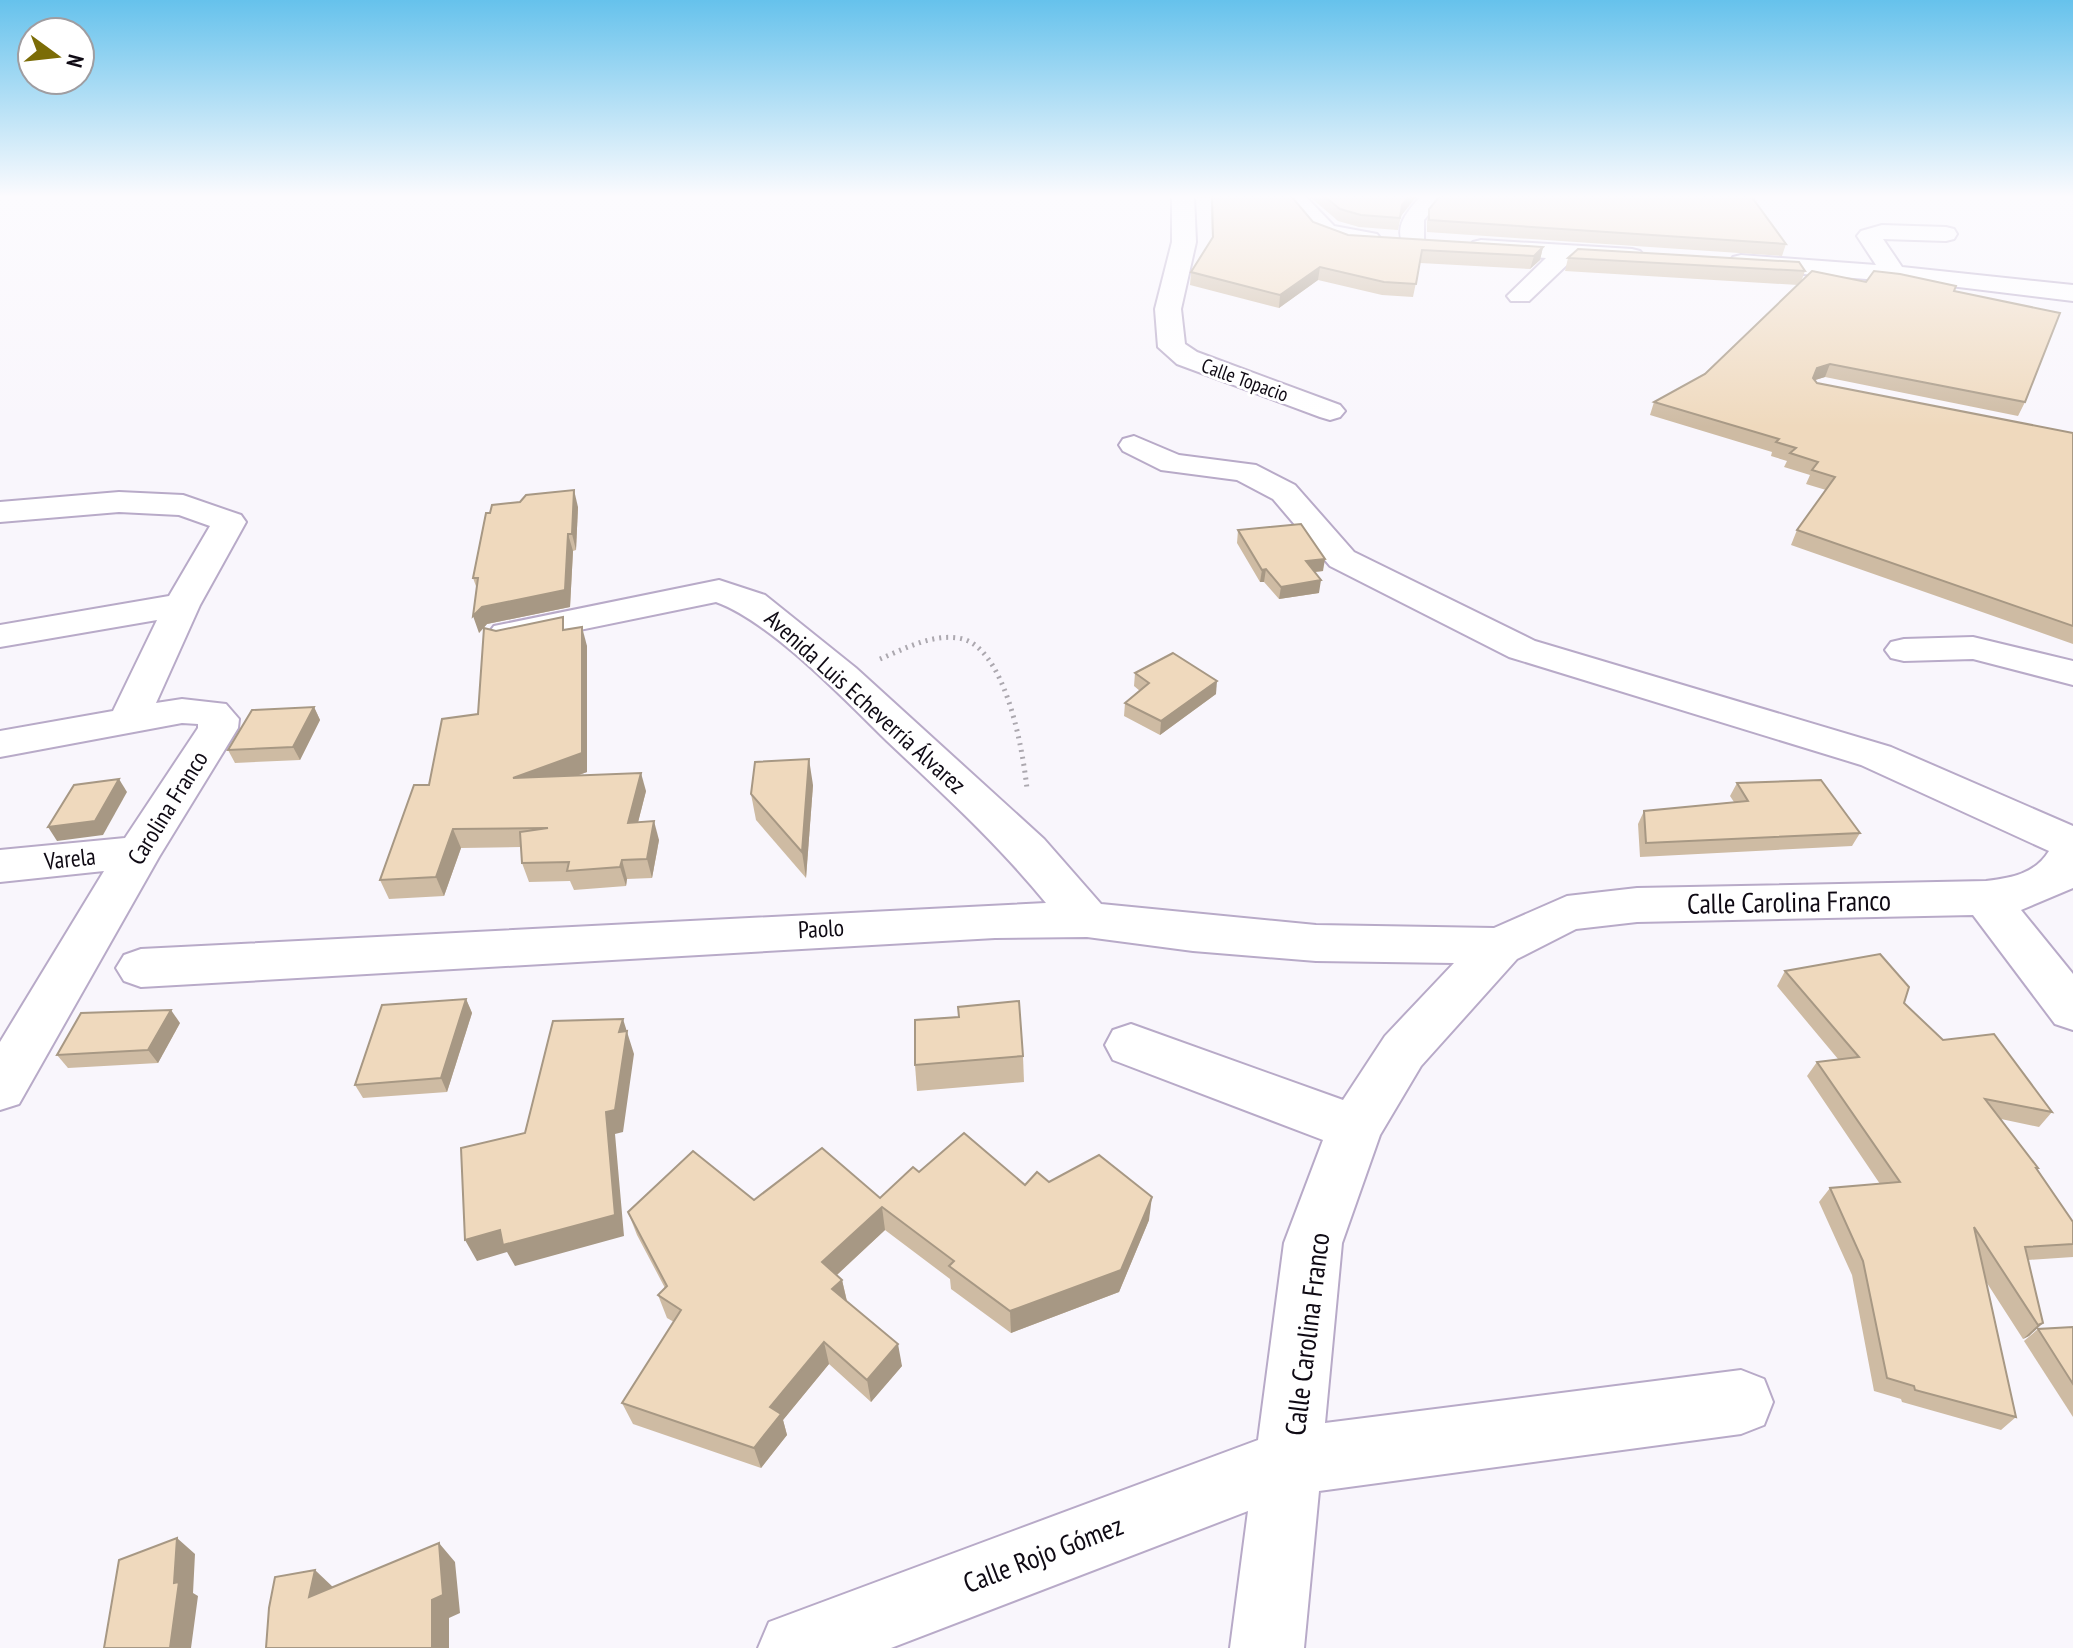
<svg xmlns="http://www.w3.org/2000/svg" width="2073" height="1648" font-family="'PT Sans Narrow',sans-serif">
<rect width="100%" height="100%" fill="#f9f6fc"/>
<g fill="none" stroke-linecap="round" stroke-linejoin="round">
<defs>
<g id="minor">
<polygon points="1172,196 1194,196 1196,242 1181,309 1185,344 1197,352 1340,405 1345,411 1340,417 1330,420 1320,417 1177,364 1158,347 1155,309 1172,242"/>
<polygon points="1282,196 1305,196 1334,226 1377,234 1381,239 1377,244 1369,246 1319,237"/>
<path d="M1421,196H1444L1424,220V241L1420,246H1404C1393,226 1408,211 1421,196Z"/>
<polygon points="1882,225 1946,227 1954,229 1957,234 1954,239 1946,241 1883,239 1902,267 2073,285 2073,301 1942,285 1741,269 1733,267 1729,262 1733,257 1741,255 1876,265 1857,236 1861,231"/>
<polygon points="1481,240 1632,249 1640,251 1644,256 1640,261 1632,263 1572,260 1529,301 1511,301 1507,296 1546,258 1473,252 1469,247 1473,242"/>
<path d="M1134,436L1179,455L1256,465L1295,485L1354,552L1535,641L1891,747L2073,826V888L2021,910L2073,974V1030L2055,1024L1973,915L1637,922L1576,929L1517,959L1421,1066L1380,1135L1342,1243L1325,1423L1741,1370L1764,1379L1773,1402L1764,1425L1741,1434L1319,1491L1304,1648H1230L1248,1511L891,1648H758L769,1622L1258,1440L1284,1243L1323,1140L1113,1060L1105,1045L1113,1030L1131,1024L1343,1100L1385,1036L1454,963L1316,961L1193,951L1087,937L995,938L141,987L124,981L116,968L124,955L141,949L1046,903C998,844 942,793 887,741C844,699 771,622 716,602L507,645L494,642L488,634L494,626L719,580L765,595L856,668L1044,839L1101,904L1316,925L1494,928L1567,896L1637,888L1986,881C2011,878 2035,874 2049,851L1861,765L1509,657L1330,566L1273,499L1237,480L1161,470L1123,451L1119,445L1123,439Z"/>
<polygon points="119,492 183,495 241,515 246,522 200,605 156,703 182,699 226,704 239,719 238,728 159,857 19,1104 0,1110 0,1042 104,871 0,882 0,850 125,838 198,728 198,724 182,723 0,757 0,731 113,711 157,620 0,647 0,625 169,596 210,526 179,515 119,512 0,522 0,502"/>
<polygon points="1973,637 2073,661 2073,685 1973,659 1904,661 1891,658 1885,650 1891,642 1904,639"/>
</g>
</defs>
<!-- minor casing -->
<use href="#minor" stroke="#b8aac8" stroke-width="4"/>
<!-- path -->
<path stroke="#aca8af" stroke-width="5" stroke-dasharray="2 5" stroke-linecap="butt" d="M880,659C904,649 931,634 958,638C1005,644 1023,750 1027,789"/>
<!-- minor -->
<use href="#minor" fill="#fff" fill-rule="evenodd"/>
</g>
<!-- wall -->
<g fill="#cebba3">
<polygon points="1196,196 1291,196 1313,222 1348,235 1543,247 1540,260 1530,269 1420,263 1413,297 1382,295 1318,280 1279,308 1190,285 1191,272 1212,239 1211,198 1197,198"/>
<polygon points="1309,196 1417,196 1401,216 1398,230 1359,227 1338,221"/>
<polygon points="1429,209 1786,244 1782,256 1427,232 1427,221"/>
<polygon points="1568,258 1805,271 1801,282 1866,282 1954,291 2025,402 2018,416 1825,377 1815,380 1817,383 2073,433 2073,644 1791,545 1797,530 1826,490 1806,484 1810,475 1784,467 1787,461 1771,456 1772,452 1650,415 1654,402 1705,374 1798,285 1565,271"/>
<polygon points="578,507 576,550 573,551 570,607 487,624 479,633 477,589 473,578 490,513"/>
<polygon points="1238,530 1323,571 1315,572 1319,593 1279,599 1264,582 1260,582 1237,543"/>
<polygon points="567,629 587,646 587,772 579,775 646,791 638,822 659,840 652,878 627,879 626,886 574,890 570,881 529,882 522,863 521,847 461,848 444,896 389,899 380,880 429,785 478,714"/>
<polygon points="1135,673 1216,694 1160,735 1124,716 1125,703 1140,691 1134,686"/>
<polygon points="314,707 320,720 300,760 235,763 228,750"/>
<polygon points="1737,783 1860,833 1852,846 1640,857 1638,824 1644,811 1734,802 1730,796"/>
<polygon points="813,785 806,878 756,820 751,794"/>
<polygon points="1785,971 1904,1003 1943,1040 2052,1112 2039,1127 2001,1119 2038,1168 2037,1169 2073,1222 2073,1257 2028,1260 2043,1323 2029,1336 2023,1339 1985,1280 2016,1417 2001,1430 1902,1402 1901,1399 1874,1391 1852,1275 1819,1202 1830,1188 1880,1184 1807,1076 1817,1062 1838,1059 1777,986"/>
<polygon points="466,999 472,1013 447,1092 363,1098 355,1085"/>
<polygon points="959,1017 1023,1056 1024,1082 917,1091 915,1065"/>
<polygon points="180,1023 158,1063 68,1068 57,1055"/>
<polygon points="919,1172 1025,1185 1049,1182 1149,1220 1119,1292 1011,1333 951,1289 950,1279 885,1230 837,1275 842,1280 847,1301 902,1366 871,1402 829,1364 783,1420 787,1435 761,1468 633,1424 622,1403 674,1322 667,1318 658,1295 665,1288 637,1235 628,1212 754,1200 880,1198"/>
<polygon points="2073,1327 2073,1417 2024,1341 2038,1329"/>
</g>
<!-- shaded-wall -->
<g fill="#a79884">
<polygon points="1409,196 1417,196 1400,217 1402,205"/>
<polygon points="1543,247 1540,260 1530,269 1534,256"/>
<polygon points="1320,267 1318,280 1279,308 1280,295"/>
<polygon points="1830,364 1825,377 1812,381 1817,368"/>
<polygon points="574,490 578,507 576,550 572,534"/>
<polygon points="568,534 573,551 570,607 487,624 479,633 473,616 482,607"/>
<polygon points="1325,559 1323,571 1304,573 1306,561"/>
<polygon points="1266,569 1264,582 1260,582 1262,570"/>
<polygon points="1321,580 1319,593 1279,599 1281,587"/>
<polygon points="582,627 587,646 587,772 520,796 513,778"/>
<polygon points="1217,681 1216,694 1160,735 1161,721"/>
<polygon points="314,707 320,720 300,760 293,747"/>
<polygon points="809,759 813,785 806,878 802,852"/>
<polygon points="641,773 646,791 633,842 628,823"/>
<polygon points="119,779 127,792 103,835 57,841 48,827"/>
<polygon points="654,821 659,840 652,878 647,859"/>
<polygon points="453,829 461,848 444,896 436,877"/>
<polygon points="622,860 627,879 626,886 620,867"/>
<polygon points="466,999 472,1013 447,1092 441,1078"/>
<polygon points="171,1010 180,1023 158,1063 148,1050"/>
<polygon points="623,1019 634,1054 623,1132 615,1134 624,1236 515,1266 507,1252 477,1261 465,1240 500,1230 606,1112 619,1032"/>
<polygon points="1152,1197 1149,1220 1119,1292 1011,1333 1010,1311"/>
<polygon points="882,1207 885,1230 827,1284 822,1262"/>
<polygon points="842,1280 847,1302 832,1289"/>
<polygon points="2043,1323 2029,1336 2023,1339 2038,1325"/>
<polygon points="824,1342 829,1364 783,1420 787,1435 761,1468 754,1448 770,1407"/>
<polygon points="898,1344 902,1366 871,1402 867,1380"/>
<polygon points="177,1538 195,1554 193,1593 198,1596 191,1648 170,1648"/>
<polygon points="439,1543 455,1562 460,1613 449,1618 449,1648 432,1648 432,1600"/>
<polygon points="315,1570 335,1589 309,1597"/>
</g>
<!-- building -->
<g fill="#efd9bd" stroke="#a79884" stroke-width="2">
<polygon points="1212,196 1291,196 1313,222 1348,235 1543,247 1534,256 1422,250 1416,284 1384,282 1320,267 1280,295 1191,272 1213,237"/>
<polygon points="1324,196 1409,196 1402,205 1400,218 1361,215 1340,209"/>
<polygon points="1440,196 1751,196 1786,244 1429,220 1429,209"/>
<polygon points="1578,249 1799,262 1805,271 1568,258"/>
<polygon points="1812,271 1866,282 1874,271 1900,274 1956,286 1954,291 2060,313 2025,402 1830,364 1817,368 1813,378 1817,383 2073,433 2073,626 1797,530 1835,477 1812,470 1818,462 1790,453 1796,448 1776,442 1779,439 1654,402 1705,374"/>
<polygon points="574,490 572,534 568,534 565,590 482,607 473,616 478,578 473,578 486,513 490,513 492,505 520,502 526,495"/>
<polygon points="1301,524 1325,559 1306,561 1321,580 1281,587 1266,569 1262,570 1238,530"/>
<polygon points="563,617 563,630 582,627 582,753 513,778 641,773 628,823 654,821 647,859 622,860 620,867 567,871 569,862 522,863 520,832 548,828 453,829 436,877 380,880 414,785 429,785 442,719 478,714 484,628 496,631"/>
<polygon points="1173,653 1217,681 1161,721 1125,703 1149,683 1135,673"/>
<polygon points="314,707 293,747 228,750 252,710"/>
<polygon points="809,759 802,852 751,794 755,762"/>
<polygon points="119,779 95,821 48,827 74,785"/>
<polygon points="1821,780 1860,833 1646,843 1644,811 1748,801 1737,783"/>
<polygon points="1880,954 1909,987 1904,1003 1943,1040 1994,1034 2052,1112 1985,1099 2038,1168 2036,1168 2073,1222 2073,1244 2025,1247 2043,1323 2038,1325 1974,1227 2016,1417 1915,1390 1914,1386 1887,1378 1863,1261 1830,1188 1900,1182 1817,1062 1859,1057 1785,971"/>
<polygon points="466,999 441,1078 355,1085 382,1005"/>
<polygon points="1019,1001 1023,1056 915,1065 915,1020 959,1017 958,1007"/>
<polygon points="171,1010 148,1050 57,1055 81,1013"/>
<polygon points="623,1019 619,1032 627,1031 615,1110 606,1112 615,1215 503,1245 500,1230 465,1240 461,1148 525,1133 553,1021"/>
<polygon points="964,1133 1025,1185 1037,1172 1049,1182 1099,1155 1152,1197 1121,1270 1010,1311 949,1266 954,1261 882,1207 822,1262 842,1280 832,1289 898,1344 867,1380 824,1342 770,1407 781,1414 754,1448 622,1403 681,1310 658,1295 667,1286 628,1212 693,1151 754,1200 822,1148 880,1198 913,1167 919,1172"/>
<polygon points="2073,1327 2073,1384 2038,1329"/>
<polygon points="177,1538 174,1583 179,1582 170,1648 104,1648 119,1560"/>
<polygon points="439,1543 443,1595 432,1600 432,1648 266,1648 269,1608 275,1577 315,1570 309,1597"/>
</g>
<!-- sky -->
<linearGradient id="sky" x2="0" y2="1"><stop stop-color="#66c2ec"/><stop offset="0.46" stop-color="#fcfbfe"/><stop offset="1" stop-color="#fcfbfe" stop-opacity="0"/></linearGradient>
<rect width="2073" height="427" fill="url(#sky)"/>
<g text-anchor="middle" stroke-width="6" stroke-linejoin="round" paint-order="stroke">
<!-- far-street labels -->
<g font-size="20" fill="#0f0a14" stroke="#fff">
<text transform="translate(1245 380) rotate(20)" y="7">Calle Topacio</text>
</g>
<!-- street labels -->
<g font-size="24" fill="#0f0a14" stroke="#fff">
<text transform="translate(865 702) rotate(42)" y="8">Avenida Luis Echeverría Álvarez</text>
<text transform="translate(168 808) rotate(-58)" y="8">Carolina Franco</text>
<text transform="translate(70 859) rotate(-6)" y="8">Varela</text>
<text transform="translate(821 929) rotate(-3)" y="8">Paolo</text>
</g>
<!-- near-street labels -->
<g font-size="28" fill="#0f0a14" stroke="#fff">
<text transform="translate(1789 902) rotate(-1)" y="10">Calle Carolina Franco</text>
<text transform="translate(1307 1334) rotate(-83)" y="10">Calle Carolina Franco</text>
<text transform="translate(1043 1554) rotate(-21)" y="10">Calle Rojo Gómez</text>
</g>
</g>
<!-- north arrow -->
<g transform="translate(56 56) rotate(105)"><circle r="38" fill="#ffffff" stroke="#9f9da1" stroke-width="2"/>
<path d="M0-6L14 30L0 20L-14 30Z" fill="#7b6c07"/>
<text y="-12" font-size="22" font-weight="bold" text-anchor="middle" fill="#0f0a14">N</text>
</g>
</svg>
